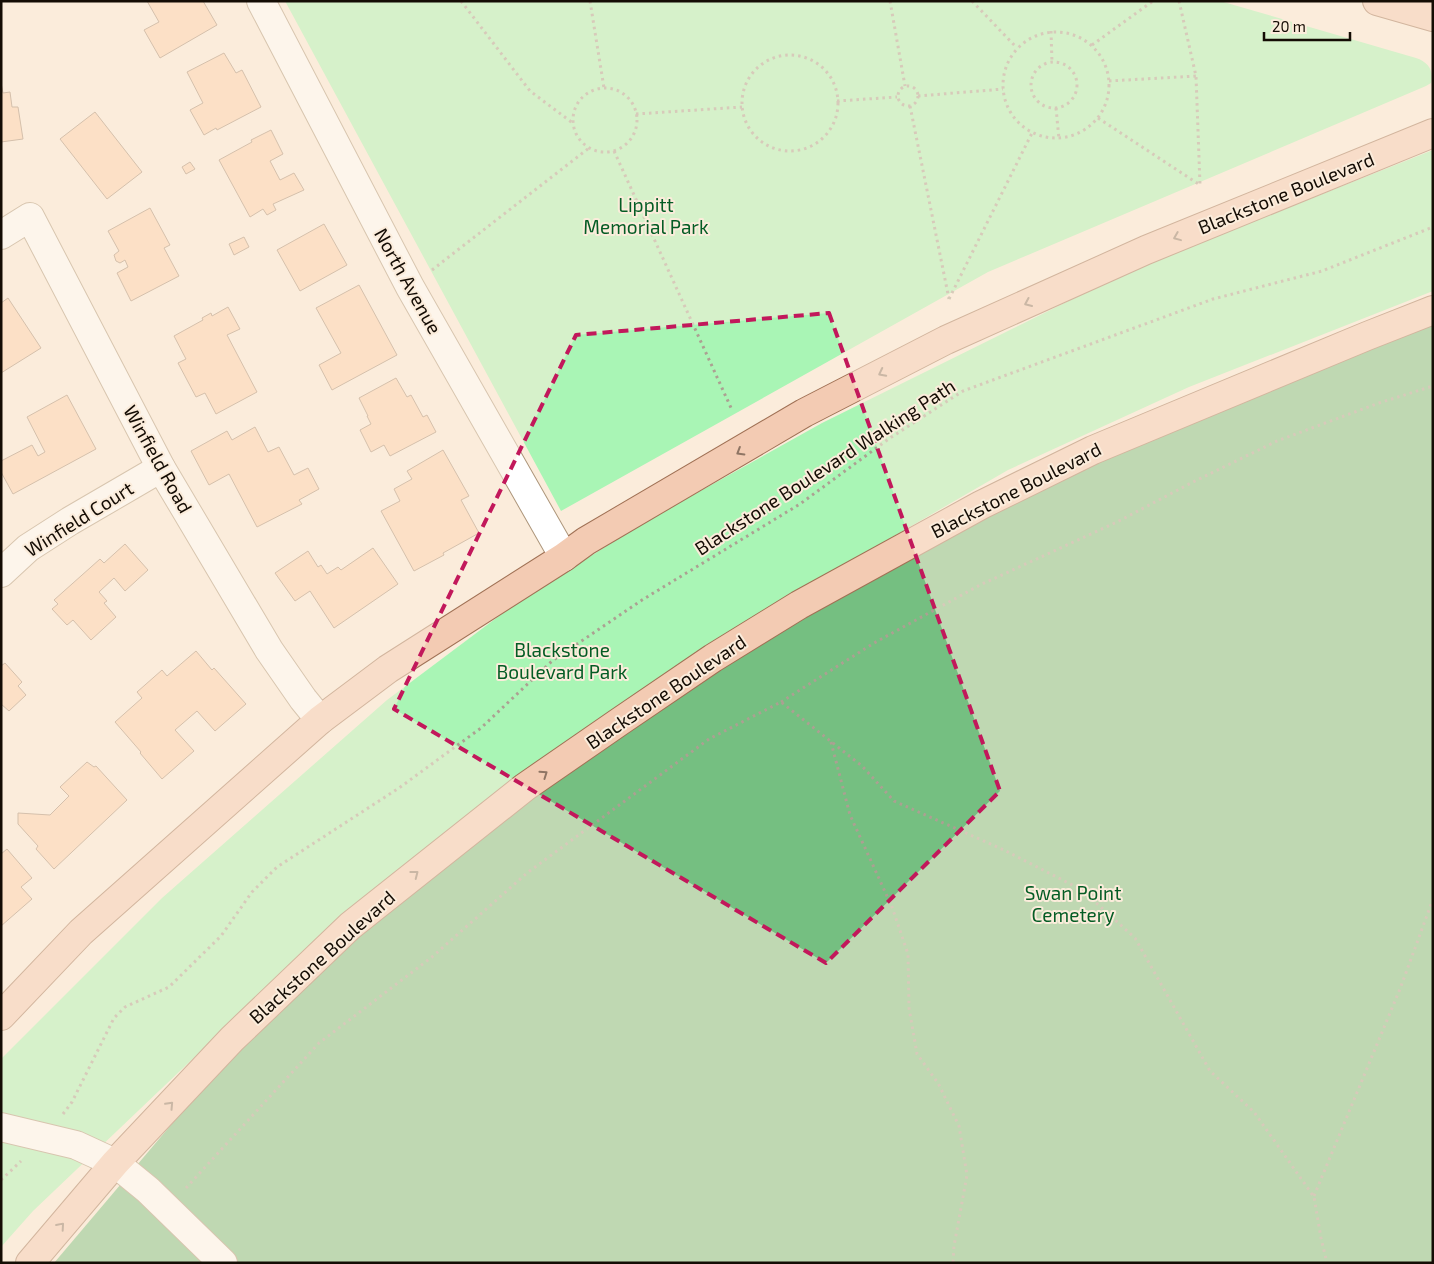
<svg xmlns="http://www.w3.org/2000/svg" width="1434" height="1264" font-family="'Exo 2',sans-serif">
<rect width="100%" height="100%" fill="#fbecdb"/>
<!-- green -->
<g fill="#a9f5b5">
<path d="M285,1H1220L1416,58C1428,62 1434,70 1431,83L1426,86L988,272L561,511Z"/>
<polygon points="1433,150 1433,291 1189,387 1008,470 863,554 511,780 329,929 33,1211 1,1247 1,1059 162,898 387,700 515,604 643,523 822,423 1133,269"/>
</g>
<!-- forest -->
<polygon fill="#75bf81" points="1433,308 1433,1263 54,1263 198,1093 445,840 995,499"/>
<!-- building -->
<g fill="#fdd1ad" stroke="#a68a73">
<polygon points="147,1 203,1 217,25 160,58 144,30 159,22"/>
<polygon points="224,53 236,73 242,70 261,107 217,130 216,128 204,135 190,110 203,103 187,72"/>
<polygon points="1,83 3,93 10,92 12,107 18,107 23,139 1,142"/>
<polygon points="95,112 142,172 107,199 60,139"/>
<polygon points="271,130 283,154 270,161 280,180 294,173 304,190 273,204 276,210 267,215 263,209 250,217 219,160 252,142 251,140"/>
<polygon points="190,162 195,169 186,174 182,167"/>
<polygon points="150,208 170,245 164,248 179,276 131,301 117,273 128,267 125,260 120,263 116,261 114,255 119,251 108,231"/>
<polygon points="324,224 347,265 300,291 277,250"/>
<polygon points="244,237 249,247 234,255 229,244"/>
<polygon points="359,285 397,355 332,390 319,365 341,353 316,308"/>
<polygon points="8,298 41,348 1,373 1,303"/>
<polygon points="228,307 240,329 227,335 257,392 216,414 205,393 196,397 178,363 186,359 174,336 203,320 202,318 211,313 212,316"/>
<polygon points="396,378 407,397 411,395 423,417 427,415 436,432 390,456 384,445 371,452 360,430 371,424 367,416 368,416 359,398"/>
<polygon points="67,395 96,449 13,494 1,472 1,461 32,445 38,456 45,452 27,417"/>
<polygon points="255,427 268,452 279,447 294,475 308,468 319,489 299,500 302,504 257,527 229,474 209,485 191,451 227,431 232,440"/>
<polygon points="443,450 469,496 461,500 479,533 443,553 444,555 414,571 381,511 400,501 394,489 412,479 407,471"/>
<polygon points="125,544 148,570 125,591 114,578 99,592 107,601 104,603 116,617 91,640 73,620 67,625 52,609 58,604 54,600 100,559 104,563"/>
<polygon points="373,548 398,584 334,628 310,591 295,601 275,573 308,551 318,567 321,565 327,574 338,567 341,570"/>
<polygon points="196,651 212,670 214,668 246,704 215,731 197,711 175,730 194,751 162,779 140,753 141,752 115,722 142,698 137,692 162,670 167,676"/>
<polygon points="5,663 22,682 18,686 26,695 9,711 1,704 1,666"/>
<polygon points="87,762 94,767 96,766 127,800 54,869 36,849 38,846 18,824 18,813 50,815 69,796 60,787"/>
<polygon points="7,849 32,878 21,887 32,899 1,926 1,854"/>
</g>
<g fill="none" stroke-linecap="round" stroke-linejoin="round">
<defs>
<g id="minor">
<polyline points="261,1 410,287 564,557"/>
<polyline points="1,235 30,217 161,468 269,650 303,699 320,720"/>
<polyline points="1,573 28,548 70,521 161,468"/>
<polyline points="1,1127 76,1145 115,1163 148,1190 223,1263"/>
</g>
<g id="major">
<polyline points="1377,1 1433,17"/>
<polyline points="1,1016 81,932 320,720 388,669 564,557 586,541 804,413 946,340 1146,250 1433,133"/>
<polyline points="30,1263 115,1163 232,1039 350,926 525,787 619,722 713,658 799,605 981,505 1093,450 1367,336 1433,310"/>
</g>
</defs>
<!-- minor casing -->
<use href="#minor" stroke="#ad967b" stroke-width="30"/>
<!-- major casing -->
<use href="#major" stroke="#a07155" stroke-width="30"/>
<!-- path -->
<g stroke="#aca092" stroke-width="3" stroke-dasharray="2.5 4" stroke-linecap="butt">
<polyline points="461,1 530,91 574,124"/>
<polyline points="590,1 604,88"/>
<polyline points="890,1 905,86"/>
<polyline points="972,1 1017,48"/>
<polyline points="1179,1 1196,76 1200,185"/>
<polyline points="1051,31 1052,63"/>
<circle cx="1056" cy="85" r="53"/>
<polyline points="1092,45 1153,1"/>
<circle cx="790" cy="103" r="48"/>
<circle cx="1054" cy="85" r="23"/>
<polyline points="1109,81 1196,76"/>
<circle cx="908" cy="96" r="10"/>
<circle cx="605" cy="120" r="32"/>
<polyline points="918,96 1003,89"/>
<polyline points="837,101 897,97"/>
<polyline points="910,106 949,299"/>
<polyline points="1056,108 1059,139"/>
<polyline points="636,114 742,107"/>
<polyline points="1098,118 1200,185"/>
<polyline points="614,151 732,410"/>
<polyline points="432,270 589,148"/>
<polyline points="949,299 1032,133"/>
<polyline points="781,702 874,643 980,585 1117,522 1193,482 1277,441 1379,403 1433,386"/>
<polyline points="831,742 850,815 892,907 908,954 909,1008 917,1054 938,1083 959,1126 967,1175 954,1246 953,1263"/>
<polyline points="63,1114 72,1102 114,1018 125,1007 169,987 221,936 252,892 277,867 399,788 481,728 552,661 642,600 800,504 890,438 963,391 1213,299 1322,271 1433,227"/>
<polyline points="1,1180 21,1161"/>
<polyline points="186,1188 319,1043 432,957 527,873 709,739 781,702 862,766 894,801 1004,850 1082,890 1135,938 1210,1071 1254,1112 1314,1197 1321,1238 1327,1263"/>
<polyline points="1314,1196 1400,989 1433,899"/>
</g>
<!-- minor -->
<use href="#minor" stroke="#fff" stroke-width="28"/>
<!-- major -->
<use href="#major" stroke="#f3cbb3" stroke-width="28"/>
</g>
<!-- one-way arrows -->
<defs><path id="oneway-chevron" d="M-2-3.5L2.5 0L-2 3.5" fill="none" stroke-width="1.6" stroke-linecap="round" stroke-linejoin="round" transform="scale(1.25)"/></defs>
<g stroke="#8f7564">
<use href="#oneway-chevron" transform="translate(1177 237) rotate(158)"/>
<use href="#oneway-chevron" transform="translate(1028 303) rotate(156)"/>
<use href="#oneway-chevron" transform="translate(882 373) rotate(153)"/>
<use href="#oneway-chevron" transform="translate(740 452) rotate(149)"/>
<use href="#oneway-chevron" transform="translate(544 774) rotate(-35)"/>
<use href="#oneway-chevron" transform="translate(415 874) rotate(-38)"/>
<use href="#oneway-chevron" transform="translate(170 1105) rotate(-47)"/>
<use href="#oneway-chevron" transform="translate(61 1226) rotate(-49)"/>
</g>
<!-- marked area -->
<path d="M0 0H1434V1264H0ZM829,313L1000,791L826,963L394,709L576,335Z" fill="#fbecdb" fill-opacity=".55" fill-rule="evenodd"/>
<path fill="none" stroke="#c2185b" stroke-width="4" stroke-dasharray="10 6" stroke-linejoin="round" d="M829,313L1000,791L826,963L394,709L576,335Z"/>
<g text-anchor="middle" stroke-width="4" stroke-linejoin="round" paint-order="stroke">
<!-- street labels -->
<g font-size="19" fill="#140c04" stroke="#fbecdb">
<text transform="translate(1286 193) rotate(-22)" y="7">Blackstone Boulevard</text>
<text transform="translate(408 281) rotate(61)" y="7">North Avenue</text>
<text transform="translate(158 459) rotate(61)" y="7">Winfield Road</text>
<text transform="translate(825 467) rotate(-33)" y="7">Blackstone Boulevard Walking Path</text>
<text transform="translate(1016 490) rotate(-27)" y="7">Blackstone Boulevard</text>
<text transform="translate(79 519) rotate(-32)" y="7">Winfield Court</text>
<text transform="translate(666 692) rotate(-34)" y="7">Blackstone Boulevard</text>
<text transform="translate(322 957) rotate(-42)" y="7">Blackstone Boulevard</text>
</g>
<!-- park labels -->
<g font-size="19" fill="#045c24" stroke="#fbecdb">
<text x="646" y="212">Lippitt<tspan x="646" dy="22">Memorial Park</tspan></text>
<text x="562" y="657">Blackstone<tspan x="562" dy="22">Boulevard Park</tspan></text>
<text x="1073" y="900">Swan Point<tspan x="1073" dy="22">Cemetery</tspan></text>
</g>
</g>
<!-- border -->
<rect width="1434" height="1264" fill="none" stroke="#140c04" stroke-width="5"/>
<!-- scale -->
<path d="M1264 32v8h86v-8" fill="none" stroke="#140c04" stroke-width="2.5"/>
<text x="1272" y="32" font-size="15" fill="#140c04" stroke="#fbecdb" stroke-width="4" paint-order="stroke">20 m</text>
</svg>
